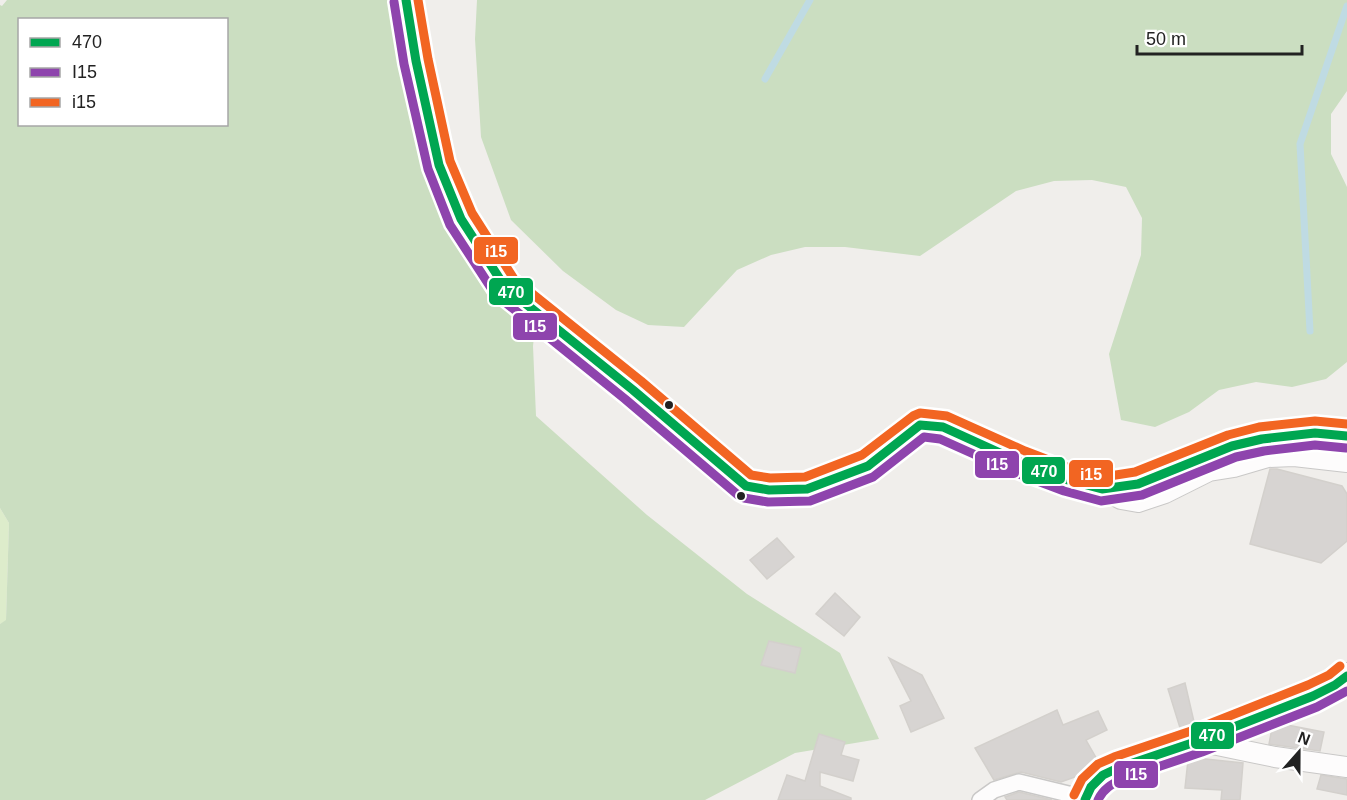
<svg xmlns="http://www.w3.org/2000/svg" width="1347" height="800" font-family="Arial,sans-serif">
<rect width="100%" height="100%" fill="#f0eeeb"/>
<!-- grass -->
<polygon fill="#ddeccb" points="0,508 9,523 6,621 0,624"/>
<!-- forest -->
<g fill="#cbdec1" fill-rule="evenodd">
<path d="M7,0H397L405,74L429,172L487,278L535,328L533,346L536,416L647,515L747,594L840,653L879,739L795,753L705,800H0V624L6,620L9,523L0,508V5L2,6ZM20,20H226V124H20Z"/>
<polygon points="477,0 1347,0 1347,91 1331,114 1331,154 1347,187 1347,362 1326,379 1292,387 1256,382 1219,390 1189,412 1155,427 1121,420 1109,354 1141,255 1142,218 1126,187 1092,180 1054,181 1016,191 920,256 845,247 805,247 771,255 737,270 684,327 648,325 616,310 563,271 511,220 481,137 475,39"/>
</g>
<g fill="none" stroke-linecap="round" stroke-linejoin="round">
<!-- stream -->
<g stroke="#bfdbe3" stroke-width="7">
<polyline points="765,79 810,0"/>
<polyline points="1310,331 1300,144 1347,6"/>
</g>
</g>
<!-- building -->
<g fill="#d7d4d2" stroke="#d3d0cc" stroke-width="1.5">
<polygon points="1270,469 1277,469 1342,486 1347,494 1347,541 1321,563 1250,544"/>
<polygon points="777,538 794,557 767,579 750,560"/>
<polygon points="835,593 860,617 844,636 816,614"/>
<polygon points="769,641 801,648 795,673 761,665"/>
<polygon points="889,658 922,675 944,718 911,732 900,706 911,701"/>
<polygon points="1185,683 1195,726 1181,731 1168,689"/>
<polygon points="1057,710 1063,725 1098,711 1107,730 1086,740 1098,761 1083,774 1061,782 1021,772 994,780 975,748"/>
<polygon points="1282,724 1324,732 1320,751 1269,744 1272,728"/>
<polygon points="819,734 845,742 841,755 859,760 853,781 820,772 820,786 851,798 851,800 778,800 787,775 805,781"/>
<polygon points="1196,758 1243,763 1240,800 1221,800 1222,790 1185,788 1188,760"/>
<polygon points="1321,775 1347,779 1347,795 1317,789"/>
<polygon points="1019,792 1052,800 1007,800 1005,797"/>
</g>
<g fill="none" stroke-linecap="round" stroke-linejoin="round">
<defs>
<polyline id="pedestrian" points="980,800 994,790 1019,782 1085,798"/>
<g id="minor">
<polyline points="1102,489 1121,499 1138,502 1165,493 1209,471 1234,467 1268,457 1294,456 1347,462"/>
<polyline points="1198,741 1275,757 1347,767"/>
</g>
<g id="tertiary">
<polyline points="406,0 416,61 439,165 461,219 505,287 633,390 746,486 769,490 807,489 868,466 920,425 943,427 1020,462 1068,480 1102,489 1138,484 1232,446 1262,439 1315,433 1347,436"/>
<polyline points="1085,800 1091,787 1103,775 1118,768 1198,741 1313,696 1335,685 1347,676"/>
</g>
</defs>
<!-- pedestrian casing -->
<use href="#pedestrian" stroke="#c9c8c7" stroke-width="18"/>
<!-- minor casing -->
<use href="#minor" stroke="#c9c8c7" stroke-width="22"/>
<!-- tertiary casing -->
<use href="#tertiary" stroke="#c9c8c7" stroke-width="28"/>
<!-- pedestrian -->
<use href="#pedestrian" stroke="#fdfcfc" stroke-width="15"/>
<!-- minor -->
<use href="#minor" stroke="#fdfcfc" stroke-width="20"/>
<!-- tertiary -->
<use href="#tertiary" stroke="#fdfcfc" stroke-width="26"/>
<defs>
<g id="bus-1">
<polyline points="406,0 416,61 439,165 461,219 505,287 633,390 746,486 769,490 807,489 868,466 920,425 943,427 1020,462 1068,480 1102,489 1138,484 1232,446 1262,439 1315,433 1347,436"/>
<polyline points="1085,800 1091,787 1103,775 1118,768 1198,741 1313,696 1335,685 1347,676"/>
</g>
<g id="bus-2">
<polyline points="394,2 404,64 428,169 450,225 495,294 625,399 738,495 744,498 768,502 810,501 873,477 924,437 940,439 1016,473 1064,491 1101,501 1142,495 1236,457 1264,451 1315,445 1346,448"/>
<path d="M1098,800C1103,789 1112,784 1122,779L1202,752L1317,707L1347,691"/>
</g>
<g id="bus-3">
<polyline points="418,0 428,59 450,161 472,213 514,279 641,381 751,475 770,478 805,477 862,455 913,416 920,413 947,416 1025,451 1072,469 1103,477 1135,472 1228,435 1259,427 1315,421 1347,424"/>
<polyline points="1074,795 1082,779 1098,764 1114,757 1194,730 1308,685 1329,675 1340,666"/>
</g>
</defs>
<!-- bus-1 casing -->
<use href="#bus-1" stroke="#fff" stroke-width="14"/>
<!-- bus-2 casing -->
<use href="#bus-2" stroke="#fff" stroke-width="14"/>
<!-- bus-3 casing -->
<use href="#bus-3" stroke="#fff" stroke-width="14"/>
<!-- bus-1 -->
<use href="#bus-1" stroke="#00a651" stroke-width="9"/>
<!-- bus-2 -->
<use href="#bus-2" stroke="#8e44ad" stroke-width="9"/>
<!-- bus-3 -->
<use href="#bus-3" stroke="#f26522" stroke-width="9"/>
</g>
<!-- markers -->
<g fill="#222" stroke="#fff" stroke-width="2">
<circle cx="669" cy="405" r="5"/>
<circle cx="741" cy="496" r="5"/>
</g>
<g stroke="#fff" stroke-width="2">
<rect x="473" y="236" width="46" height="29" rx="6" fill="#f26522"/>
<rect x="488" y="277" width="46" height="29" rx="6" fill="#00a651"/>
<rect x="512" y="312" width="46" height="29" rx="6" fill="#8e44ad"/>
<rect x="974" y="450" width="46" height="29" rx="6" fill="#8e44ad"/>
<rect x="1021" y="456" width="45" height="29" rx="6" fill="#00a651"/>
<rect x="1068" y="459" width="46" height="29" rx="6" fill="#f26522"/>
<rect x="1190" y="721" width="45" height="29" rx="6" fill="#00a651"/>
<rect x="1113" y="760" width="46" height="29" rx="6" fill="#8e44ad"/>
</g>
<g font-size="16" text-anchor="middle" font-weight="bold" fill="#fff">
<text x="496" y="257">i15</text>
<text x="511" y="298">470</text>
<text x="535" y="332">I15</text>
<text x="997" y="470">I15</text>
<text x="1044" y="477">470</text>
<text x="1091" y="480">i15</text>
<text x="1212" y="741">470</text>
<text x="1136" y="780">I15</text>
</g>
<!-- legend -->
<rect x="18" y="18" width="210" height="108" fill="#ffffff" stroke="#a7a7a7" stroke-width="1.5"/>
<rect x="30" y="38" width="30" height="9" fill="#00a651" stroke="#a7a7a7" stroke-width="1.5"/>
<text x="72" y="48" font-size="18" fill="#222222">470</text>
<rect x="30" y="68" width="30" height="9" fill="#8e44ad" stroke="#a7a7a7" stroke-width="1.5"/>
<text x="72" y="78" font-size="18" fill="#222222">I15</text>
<rect x="30" y="98" width="30" height="9" fill="#f26522" stroke="#a7a7a7" stroke-width="1.5"/>
<text x="72" y="108" font-size="18" fill="#222222">i15</text>
<!-- north arrow -->
<g transform="translate(1299 752) rotate(21)" stroke="#ffffff" stroke-width="4.5" paint-order="stroke">
<path d="M0-4.5L10 22L0 15L-10 22Z" fill="#222222"/>
<text y="-9" font-size="16" font-weight="bold" text-anchor="middle" fill="#222222">N</text>
</g>
<!-- scale -->
<path d="M1137 45v9h165v-9" fill="none" stroke="#222222" stroke-width="3"/>
<text x="1146" y="45" font-size="18" fill="#222222" stroke="#ffffff" stroke-width="4.5" paint-order="stroke">50 m</text>
</svg>
